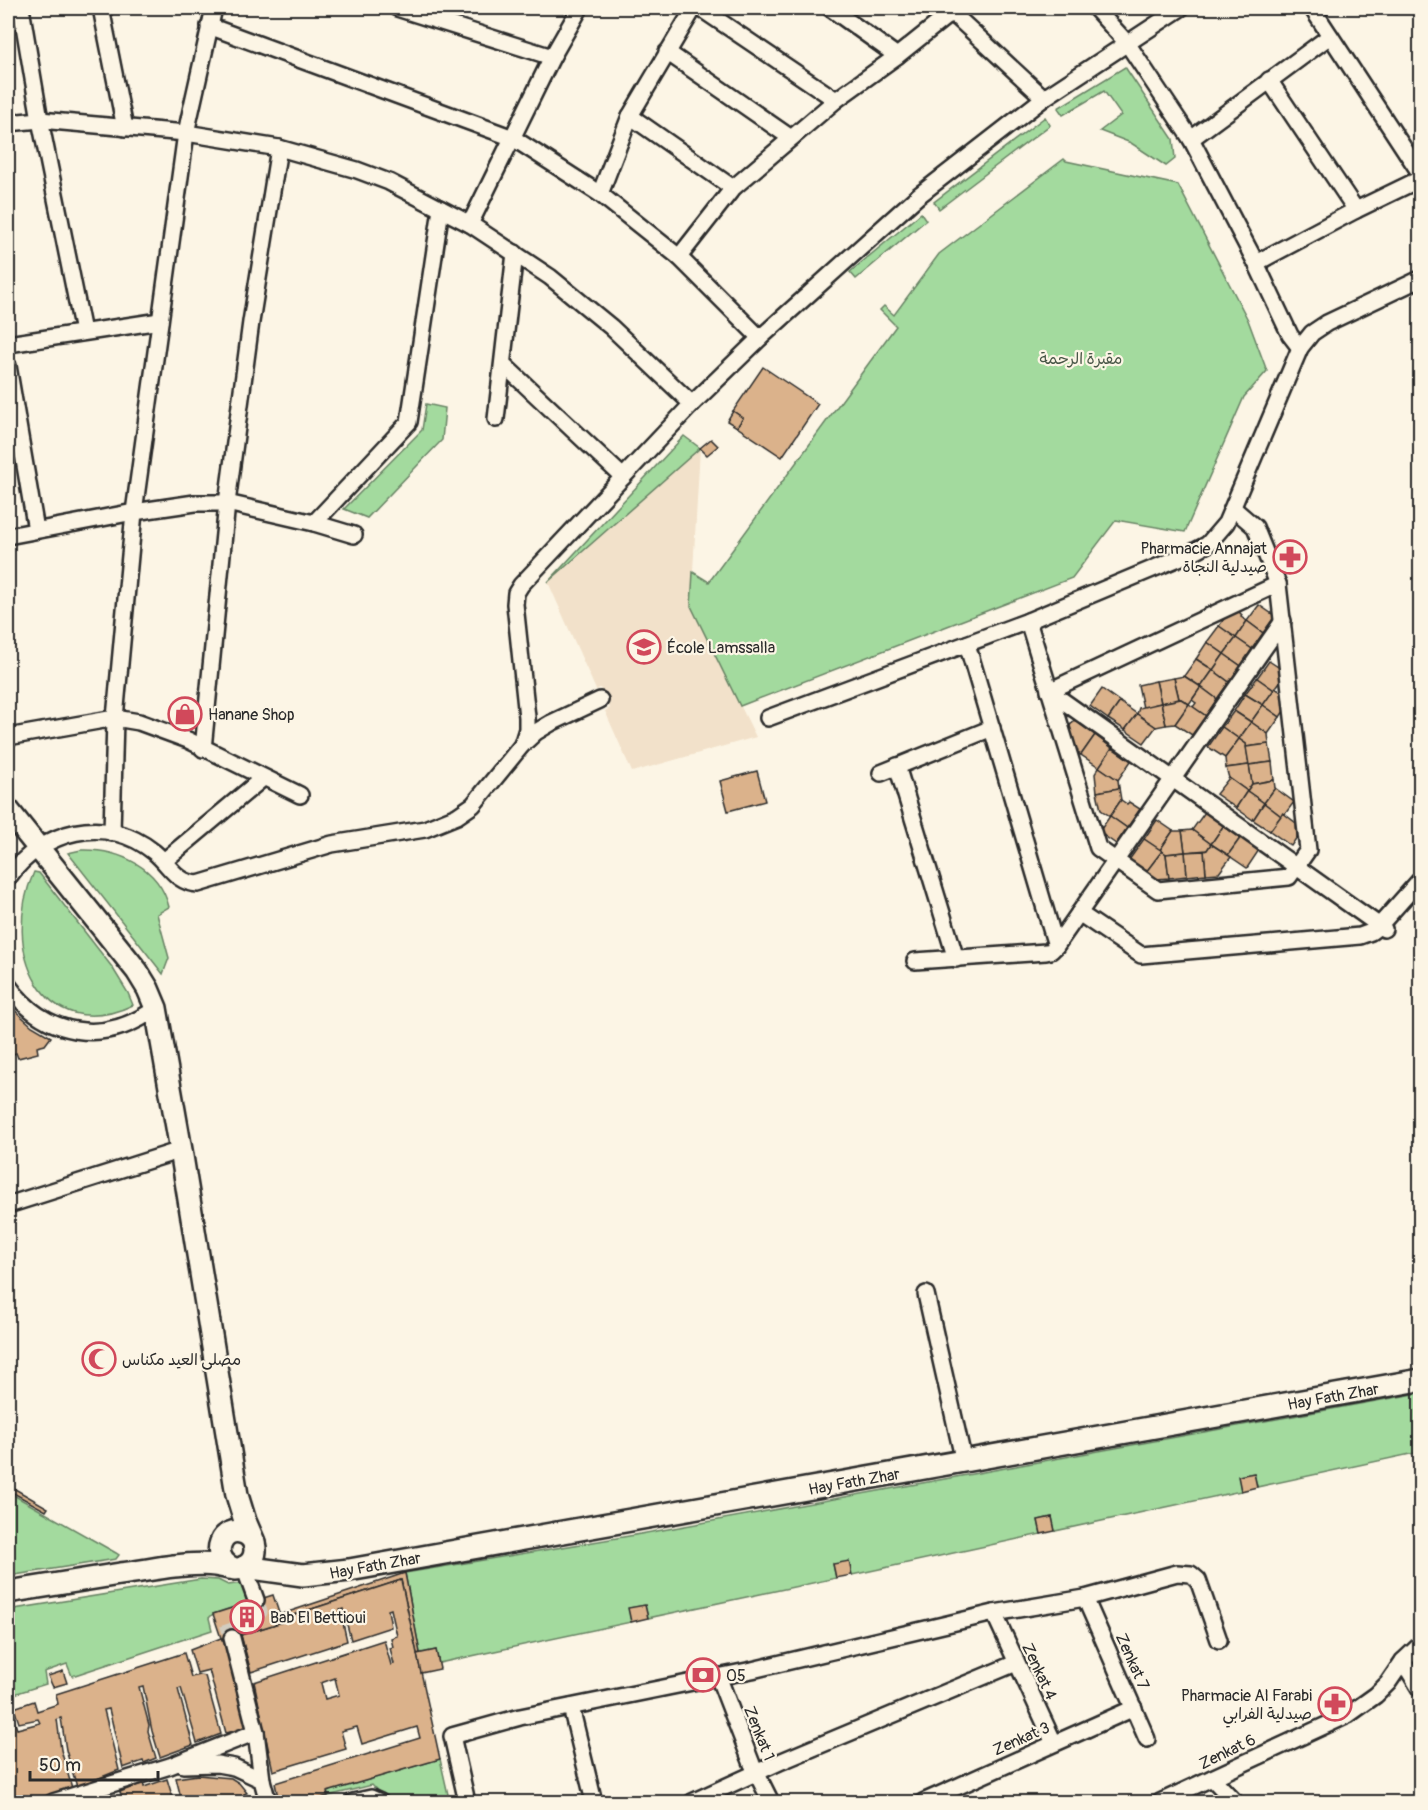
<svg xmlns="http://www.w3.org/2000/svg" width="1428" height="1810" font-family="Pangolin,'Playpen Sans Arabic',sans-serif">
<rect width="100%" height="100%" fill="#fcf5e5"/>
<filter id="ink" filterUnits="userSpaceOnUse"><feTurbulence type="fractalNoise" baseFrequency=".0167" numOctaves="2"/><feDisplacementMap in="SourceGraphic" scale="12" xChannelSelector="R" yChannelSelector="G"/><feConvolveMatrix kernelMatrix="1 2 1 2 8 2 1 2 1" color-interpolation-filters="sRGB"/></filter>
<g filter="url(#ink)">
<!-- built -->
<polygon fill="#f2e1ca" points="700,448 691,606 756,737 632,772 605,711 610,708 600,688 596,690 548,582"/>
<!-- green -->
<g fill="#a3da9e" stroke="#678264" stroke-width="1.5">
<polygon points="1125,67 1173,139 1175,159 1166,166 1131,143 1100,131 1121,115 1104,91 1063,115 1058,108"/>
<polygon points="1045,117 1050,125 939,209 934,202"/>
<polygon points="1064,159 1066,161 1178,185 1248,320 1267,371 1244,397 1185,532 1116,520 1072,578 740,706 691,606 693,572 709,582 896,326 880,310 884,306 894,315 939,254"/>
<polygon points="921,213 926,220 856,279 850,272"/>
<polygon points="426,404 445,408 442,440 367,518 344,509 422,430"/>
<polygon points="684,436 700,448 548,582"/>
<path d="M81,850C119,849 159,867 169,907L157,914L169,958L163,974L68,853Z"/>
<path d="M34,872L39,873L112,967L128,993L133,1005C41,1048 0,947 34,872Z"/>
<polygon points="1420,1393 1420,1452 1257,1487 1254,1473 1239,1476 1241,1491 1055,1531 1052,1517 1038,1520 1041,1534 852,1575 833,1564 836,1578 648,1618 645,1605 629,1608 631,1622 439,1663 436,1650 420,1653 405,1573 635,1535"/>
<polygon points="8,1492 116,1553 119,1555 116,1559 8,1576"/>
<polygon points="201,1579 218,1580 228,1585 244,1583 249,1602 213,1614 209,1618 212,1630 72,1676 67,1664 44,1672 46,1684 8,1696 8,1610"/>
<polygon points="440,1759 449,1799 437,1802 388,1802 372,1785 328,1796 327,1792"/>
</g>
<!-- building -->
<g fill="#dbb28b" stroke="#2b2b2b" stroke-width="1.5" fill-rule="evenodd">
<polygon points="763,367 818,404 782,457 737,427 743,418 733,411"/>
<polygon points="733,411 743,418 737,427 727,421"/>
<polygon points="711,439 718,446 707,455 700,448"/>
<polygon points="1259,605 1275,616 1263,633 1247,621"/>
<polygon points="1237,610 1242,615 1241,617 1247,621 1236,638 1219,626 1228,613"/>
<polygon points="1247,621 1263,633 1252,649 1236,638"/>
<polygon points="1219,626 1236,638 1224,654 1207,642"/>
<polygon points="1236,638 1252,649 1241,666 1224,654"/>
<polygon points="1207,642 1224,654 1213,670 1196,659"/>
<polygon points="1224,654 1241,666 1229,682 1213,670"/>
<polygon points="1196,659 1213,670 1201,687 1184,676"/>
<polygon points="1269,661 1281,669 1282,679 1274,690 1257,678"/>
<polygon points="1213,670 1229,682 1217,699 1201,687"/>
<polygon points="1184,676 1201,687 1189,704 1181,699 1179,699 1174,678"/>
<polygon points="1174,678 1179,699 1161,703 1156,681"/>
<polygon points="1257,678 1274,690 1263,705 1245,694"/>
<polygon points="1156,681 1161,703 1143,708 1138,685"/>
<polygon points="1201,687 1217,699 1206,716 1193,707 1196,703 1192,700"/>
<polygon points="1275,688 1283,693 1284,711 1280,717 1263,705"/>
<polygon points="1102,689 1120,702 1108,719 1090,706"/>
<polygon points="1245,694 1263,705 1251,722 1234,711"/>
<polygon points="1181,699 1189,704 1175,724 1166,725 1161,703"/>
<polygon points="1120,702 1137,714 1125,730 1108,719"/>
<polygon points="1161,703 1166,725 1156,727 1137,714 1139,708"/>
<polygon points="1189,704 1206,716 1192,735 1175,724"/>
<polygon points="1263,705 1280,717 1268,734 1251,722"/>
<polygon points="1234,711 1251,722 1239,739 1222,727"/>
<polygon points="1137,714 1156,727 1144,743 1125,730"/>
<polygon points="1074,720 1095,735 1081,755 1076,752 1069,727"/>
<polygon points="1251,722 1268,734 1269,744 1246,747 1246,744 1239,739"/>
<polygon points="1222,727 1239,739 1225,758 1208,747"/>
<polygon points="1095,735 1112,748 1099,767 1081,755"/>
<polygon points="1239,739 1246,744 1249,765 1226,768 1225,758"/>
<polygon points="1269,744 1272,762 1249,765 1246,747"/>
<polygon points="1112,748 1131,761 1118,780 1099,767"/>
<polygon points="1272,762 1274,780 1252,784 1249,765"/>
<polygon points="1249,765 1252,784 1247,791 1229,778 1226,768"/>
<polygon points="1099,767 1118,780 1119,788 1097,792 1095,774"/>
<polygon points="757,771 765,801 728,811 720,781"/>
<polygon points="1229,778 1247,791 1236,808 1216,794"/>
<polygon points="1274,780 1275,788 1264,803 1247,791 1252,784"/>
<polygon points="1119,788 1121,800 1110,816 1101,810 1097,792"/>
<polygon points="1275,788 1294,802 1285,814 1283,813 1281,816 1264,803"/>
<polygon points="1247,791 1264,803 1253,820 1236,808"/>
<polygon points="1121,800 1127,804 1129,802 1140,809 1127,828 1110,816"/>
<polygon points="1264,803 1281,816 1270,831 1253,820"/>
<polygon points="1205,812 1224,825 1211,844 1192,830"/>
<polygon points="1283,813 1296,823 1297,837 1291,846 1270,831"/>
<polygon points="1110,816 1127,828 1116,844 1099,832"/>
<polygon points="1157,820 1173,831 1160,850 1144,839"/>
<polygon points="1224,825 1241,837 1228,855 1211,844"/>
<polygon points="1192,830 1211,844 1207,850 1185,852 1182,831"/>
<polygon points="1173,831 1182,831 1185,852 1166,854 1160,850"/>
<polygon points="1241,837 1259,850 1247,868 1228,855"/>
<polygon points="1144,839 1162,851 1146,872 1129,860"/>
<polygon points="1211,844 1231,857 1219,873 1206,874 1204,851 1207,850"/>
<polygon points="1162,851 1166,854 1169,878 1156,879 1146,872"/>
<polygon points="1204,851 1206,874 1187,876 1185,852"/>
<polygon points="1185,852 1187,876 1169,878 1166,854"/>
<polygon points="8,1007 9,1009 12,1008 32,1026 51,1037 45,1045 37,1047 38,1053 18,1058 16,1053 8,1056"/>
<polygon points="1254,1473 1257,1487 1241,1491 1238,1476"/>
<polygon points="8,1485 48,1508 46,1511 8,1490"/>
<polygon points="1052,1517 1055,1531 1041,1534 1038,1520"/>
<polygon points="849,1561 852,1575 836,1578 833,1564"/>
<polygon points="405,1573 420,1653 417,1654 401,1580 281,1619 279,1615"/>
<path d="M401,1580L440,1759L327,1792L328,1796L307,1802H279L275,1783L420,1738L417,1727L362,1744L357,1727L341,1731L346,1749L273,1771L254,1682L384,1640L391,1665L394,1664L390,1648L393,1647L391,1638L397,1636L391,1609L388,1610L391,1627L351,1640L343,1609L340,1610L347,1641L251,1672L241,1635L282,1622L281,1619ZM335,1678L339,1695L325,1699L321,1683Z"/>
<polygon points="273,1595 282,1622 222,1641 213,1614"/>
<polygon points="645,1605 648,1618 631,1622 628,1608"/>
<polygon points="221,1638 222,1641 224,1641 248,1728 226,1733 209,1670 197,1673 190,1650"/>
<polygon points="436,1650 440,1669 421,1673 417,1654"/>
<polygon points="184,1653 191,1677 199,1675 205,1676 221,1734 197,1743 181,1688 178,1689 193,1745 160,1757 152,1731 143,1686 139,1687 149,1725 148,1731 156,1758 144,1763 143,1761 123,1768 109,1709 104,1710 119,1770 77,1787 66,1750 61,1718 57,1719 61,1750 72,1788 24,1802 17,1802 8,1778 8,1710 10,1709 17,1729 40,1723 38,1719 19,1723 14,1708 34,1701 37,1711 58,1704 56,1694"/>
<polygon points="63,1671 67,1683 53,1687 48,1676"/>
<polygon points="198,1775 231,1778 239,1783 247,1793 244,1794 249,1802 182,1802 176,1778"/>
<polygon points="167,1779 174,1802 123,1802 120,1792 143,1783 144,1787"/>
<polygon points="115,1795 117,1802 91,1802"/>
</g>
<g fill="none" stroke-linecap="round" stroke-linejoin="round">
<!-- street-tunnel -->
<polyline stroke="#d2cdc0" stroke-width="15" stroke-dasharray="15 8" stroke-linecap="butt" points="232,1638 227,1623 260,1612 256,1600"/>
<defs>
<g id="street">
<polyline points="21,8 40,120 83,332"/>
<polyline points="101,8 125,128"/>
<polyline points="397,8 552,57"/>
<polyline points="700,8 836,100"/>
<polyline points="830,8 897,56"/>
<polyline points="947,8 1044,98"/>
<polyline points="1095,8 1127,43 1191,139 1256,263 1290,335 1300,348"/>
<polyline points="1312,8 1420,173"/>
<polyline points="209,26 513,138 600,194 679,257 760,338"/>
<polyline points="667,52 791,138"/>
<polyline points="1269,80 1356,210"/>
<polyline points="630,116 733,188"/>
<polyline points="8,123 40,120 186,133 279,148 357,170 389,182 470,224 550,277 611,327 692,404"/>
<polyline points="1191,139 1330,36"/>
<polyline points="600,194 630,116 694,8"/>
<polyline points="470,224 552,57 580,8"/>
<polyline points="679,257 733,188 836,100 897,56 952,12"/>
<polyline points="1256,263 1356,210 1420,179"/>
<polyline points="8,344 160,321"/>
<polyline points="503,364 623,477"/>
<polyline points="8,366 36,530"/>
<polyline points="496,419 515,253"/>
<polyline points="314,523 409,422 441,209"/>
<polyline points="8,536 134,512 195,503 227,503 314,523 354,535"/>
<polyline points="1278,584 1049,691 1384,929"/>
<polyline points="1028,621 1098,848 1158,890 1289,877 1308,850 1278,584 1255,527 1233,508"/>
<polyline points="967,644 1056,946"/>
<polyline points="768,718 1028,621 1193,552 1208,544 1226,523 1300,348 1312,333 1327,323 1420,279"/>
<polyline points="8,737 115,718 139,722 188,740 300,795"/>
<polyline points="522,745 527,729 527,717 515,604 516,593 521,585 692,404 760,338 918,196 1044,98 1181,8"/>
<polyline points="203,749 227,503 251,322 279,148"/>
<polyline points="897,766 956,959"/>
<polyline points="881,773 992,728"/>
<polyline points="112,833 115,718 134,512 186,133 214,8"/>
<polyline points="164,861 263,778"/>
<path d="M8,878C42,830 106,813 154,852C170,865 176,883 198,884L332,844L425,829L457,816L473,805L522,745L536,732L551,723L600,700"/>
<polyline points="1079,913 1141,955 1360,936 1371,932 1379,926 1420,880"/>
<polyline points="915,961 1046,952 1051,951 1056,946 1283,621"/>
<path d="M8,985C45,1037 105,1046 156,1008"/>
<polyline points="8,1205 181,1150"/>
<polyline points="926,1294 964,1462"/>
<polyline points="244,1567 256,1600"/>
<polyline points="1085,1598 1147,1739"/>
<polyline points="994,1613 1054,1743"/>
<polyline points="232,1638 256,1732 262,1780"/>
<polyline points="1403,1661 1420,1689"/>
<polyline points="718,1676 752,1764 771,1802"/>
<polyline points="571,1707 594,1802"/>
<polyline points="183,1765 217,1764 234,1767 262,1780 268,1802"/>
<polyline points="1212,1778 1235,1802"/>
<polyline points="53,1802 170,1766 256,1732"/>
<polyline points="353,1802 371,1798 380,1802"/>
<polyline points="467,1802 452,1736 520,1717 752,1670 994,1613 1085,1598 1177,1573 1191,1574 1198,1580 1219,1640"/>
<polyline points="692,1802 782,1761 1016,1663"/>
<polyline points="923,1802 1134,1708"/>
<polyline points="1160,1802 1348,1715 1376,1695 1388,1683 1403,1661 1420,1645"/>
</g>
<g id="secondary">
<polyline points="8,810 137,971 148,989 156,1008 181,1150 237,1495 245,1521 254,1542"/>
<polyline points="244,1567 303,1575 349,1570 1420,1380"/>
<path d="M8,1592C45,1586 83,1580 120,1574C138,1572 156,1568 174,1566C188,1565 202,1563 215,1565C224,1566 234,1571 242,1568C258,1563 260,1540 244,1533C222,1524 208,1556 232,1568"/>
</g>
</defs>
<!-- street casing -->
<use href="#street" stroke="#2b2b2b" stroke-width="20"/>
<!-- secondary casing -->
<use href="#secondary" stroke="#2b2b2b" stroke-width="26"/>
<!-- street -->
<use href="#street" stroke="#fcf5e5" stroke-width="15"/>
<!-- secondary -->
<use href="#secondary" stroke="#fcf5e5" stroke-width="21"/>
</g>
</g>
<!-- icons -->
<defs>
<symbol id="pharmacy-ring" viewBox="-11 -11 22 22"><circle r="9.5" fill="#fcf5e5" stroke="#d1495b" stroke-width="1.5"/><path d="M-2-6h4v4h4v4h-4v4h-4v-4h-4v-4h4Z" fill="#d1495b"/></symbol>
<symbol id="school-ring" viewBox="-11 -11 22 22"><circle r="9.5" fill="#fcf5e5" stroke="#d1495b" stroke-width="1.5"/><path d="M0-5L7-2L0 1L-7-2ZM-4 1L0 2.5L4 1V4Q0 6-4 4Z" fill="#d1495b"/></symbol>
<symbol id="shop-ring" viewBox="-11 -11 22 22"><circle r="9.5" fill="#fcf5e5" stroke="#d1495b" stroke-width="1.5"/><path d="M-5-2.5h2.3a2.7 3.5 0 0 1 5.4 0H5L5.5 6h-11ZM-1.5-2.5h3a1.5 2.3 0 0 0-3 0Z" fill="#d1495b"/></symbol>
<symbol id="mosque-ring" viewBox="-11 -11 22 22"><circle r="9.5" fill="#fcf5e5" stroke="#d1495b" stroke-width="1.5"/><path d="M3.5-4.9A6 6 0 1 0 3.5 4.9A5 5 0 1 1 3.5-4.9Z" fill="#d1495b"/></symbol>
<symbol id="building-ring" viewBox="-11 -11 22 22"><circle r="9.5" fill="#fcf5e5" stroke="#d1495b" stroke-width="1.5"/><path d="M-4-6H4V6H1V3H-1V6H-4ZM-2.5-4.3h1.7v1.8h-1.7ZM.8-4.3h1.7v1.8H.8ZM-2.5-1h1.7V.8h-1.7ZM.8-1h1.7V.8H.8Z" fill="#d1495b"/></symbol>
<symbol id="bank-ring" viewBox="-11 -11 22 22"><circle r="9.5" fill="#fcf5e5" stroke="#d1495b" stroke-width="1.5"/><path d="M-6-4H6V4H-6ZM0-2.3a2.3 2.3 0 1 0 0 4.6a2.3 2.3 0 1 0 0-4.6Z" fill="#d1495b"/></symbol>
</defs>
<g fill-rule="evenodd">
<use href="#pharmacy-ring" x="1271" y="538" width="38" height="38"/>
<use href="#school-ring" x="625" y="628" width="38" height="38"/>
<use href="#shop-ring" x="166" y="695" width="38" height="38"/>
<use href="#mosque-ring" x="80" y="1340" width="38" height="38"/>
<use href="#building-ring" x="228" y="1598" width="38" height="38"/>
<use href="#bank-ring" x="684" y="1656" width="38" height="38"/>
<use href="#pharmacy-ring" x="1316" y="1685" width="38" height="38"/>
</g>
<g text-anchor="middle" stroke-width="4.5" stroke-linejoin="round" paint-order="stroke">
<!-- park labels -->
<g font-size="16" fill="#495748" stroke="#fcf5e5">
<text x="1081" y="364">مقبرة الرحمة</text>
</g>
<!-- poi labels -->
<g font-size="16" fill="#2b2b2b" stroke="#fcf5e5" text-anchor="start">
<text x="1267" y="554" text-anchor="end">Pharmacie Annajat<tspan x="1267" dy="18">صيدلية النجاة</tspan></text>
<text x="667" y="653">École Lamssalla</text>
<text x="208" y="720">Hanane Shop</text>
<text x="122" y="1365">مصلى العيد مكناس</text>
<text x="270" y="1623">Bab El Bettioui</text>
<text x="726" y="1681">05</text>
<text x="1312" y="1701" text-anchor="end">Pharmacie Al Farabi<tspan x="1312" dy="18">صيدلية الفرابي</tspan></text>
</g>
<!-- street labels -->
<g font-size="16" fill="#2b2b2b" stroke="#fcf5e5">
<text transform="translate(1333 1396) rotate(-10)" y="6">Hay Fath Zhar</text>
<text transform="translate(854 1481) rotate(-10)" y="6">Hay Fath Zhar</text>
<text transform="translate(375 1565) rotate(-10)" y="6">Hay Fath Zhar</text>
<text transform="translate(1133 1661) rotate(66)" y="6">Zenkat 7</text>
<text transform="translate(1040 1671) rotate(65)" y="6">Zenkat 4</text>
<text transform="translate(760 1733) rotate(68)" y="6">Zenkat 1</text>
<text transform="translate(1021 1738) rotate(-24)" y="6">Zenkat 3</text>
<text transform="translate(1227 1751) rotate(-26)" y="6">Zenkat 6</text>
</g>
</g>
<!-- margin -->
<rect width="1428" height="1810" fill="none" stroke="#fcf5e5" stroke-width="30"/>
<rect x="15" y="15" width="1398" height="1780" fill="none" stroke="#2b2b2b" stroke-width="2" filter="url(#ink)"/>
<!-- scale -->
<path d="M30 1771v9h128v-9" fill="none" stroke="#2b2b2b" stroke-width="3"/>
<text x="39" y="1771" font-size="18" fill="#2b2b2b" stroke="#fcf5e5" stroke-width="4.5" paint-order="stroke">50 m</text>
</svg>
